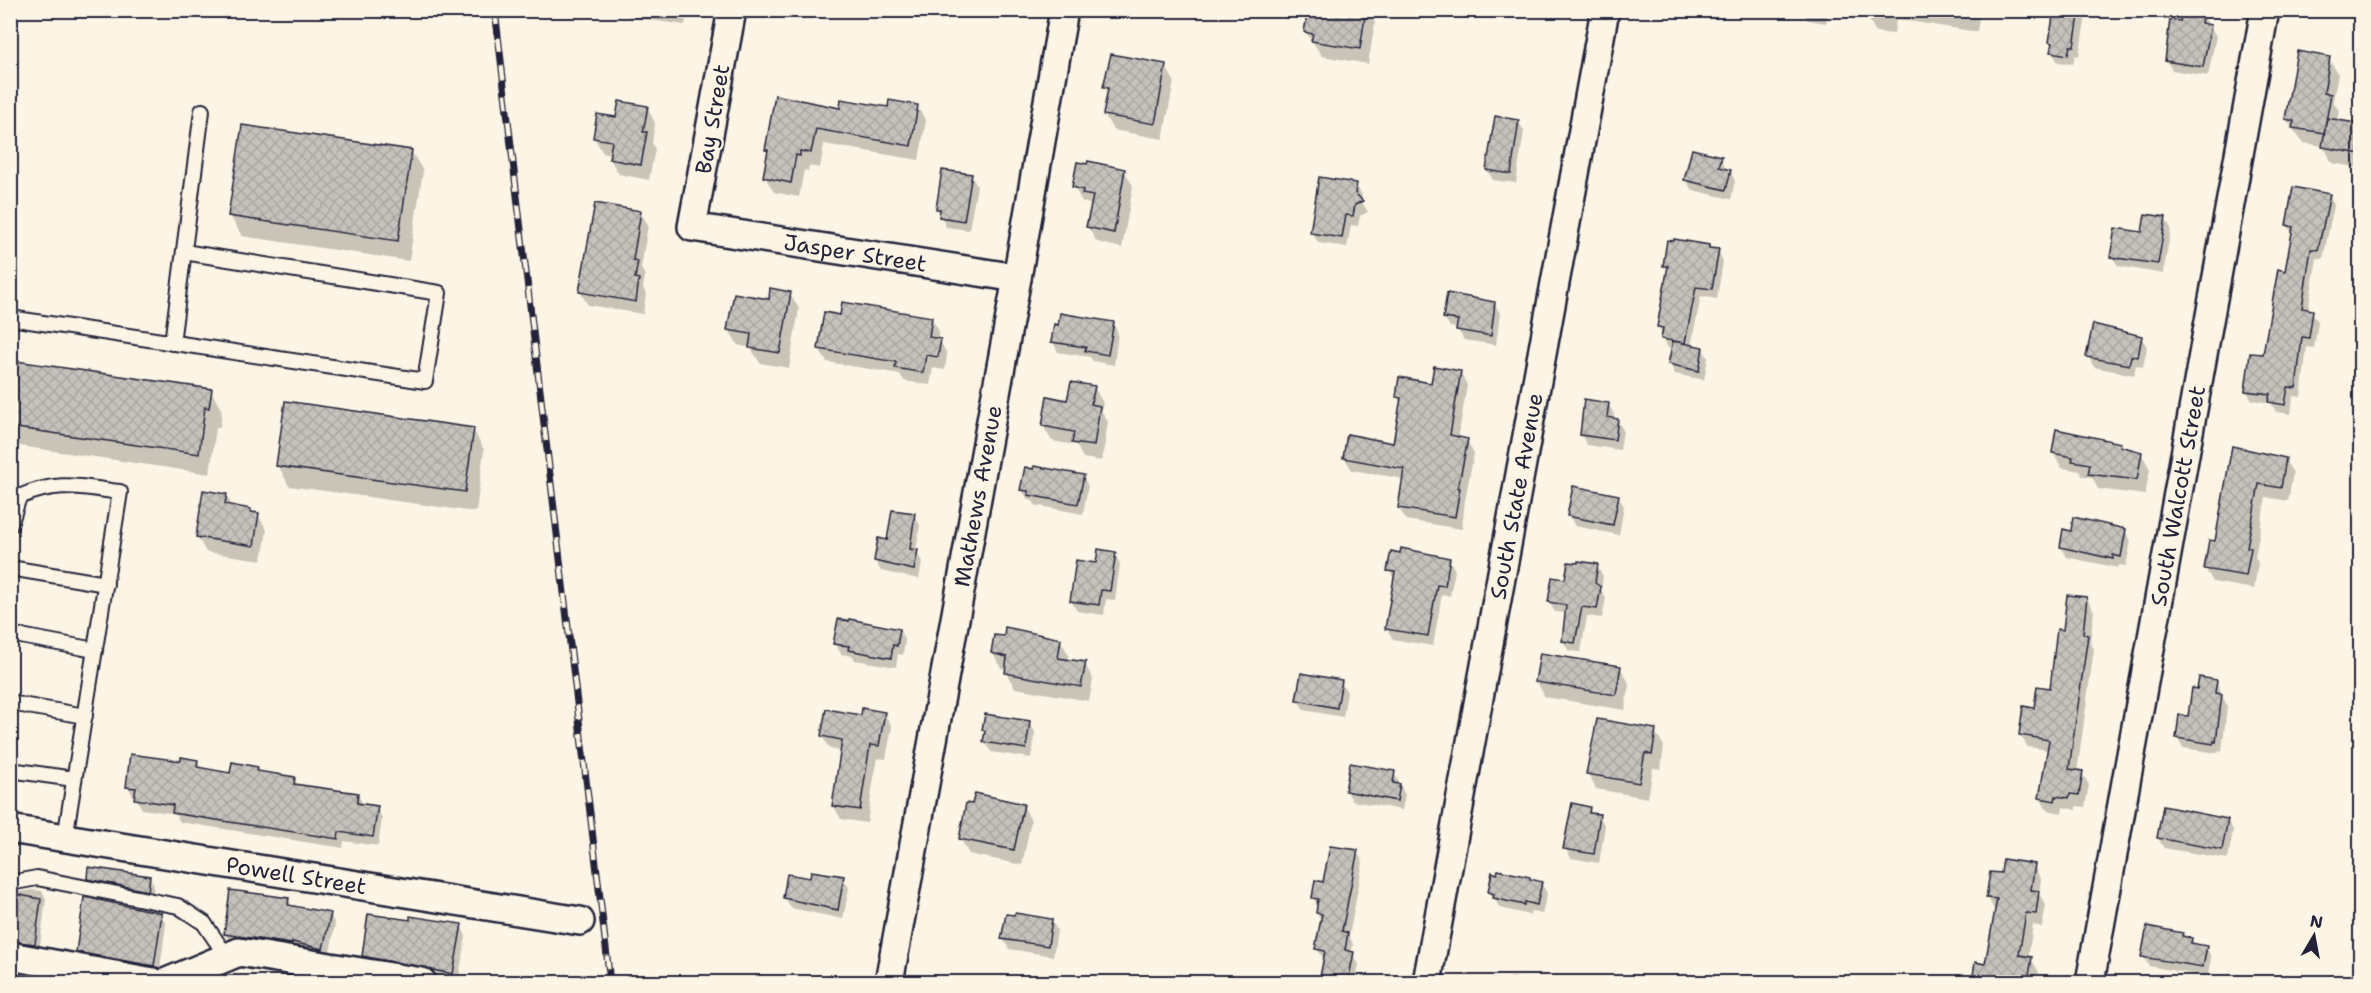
<svg xmlns="http://www.w3.org/2000/svg" width="2371" height="993" font-family="'Shantell Sans',sans-serif">
<defs>
<pattern id="building-cross-hatch" width="8" height="8" patternUnits="userSpaceOnUse" patternTransform="scale(1.5)"><rect width="8" height="8" fill="#c6c1bb"/><path d="M0 0l8 8M0 8l8-8" fill="none" stroke="#aaa6a2"/></pattern>
</defs>
<rect width="100%" height="100%" fill="#fcf5e5"/>
<filter id="ink" filterUnits="userSpaceOnUse"><feTurbulence type="fractalNoise" baseFrequency=".0167" numOctaves="2"/><feDisplacementMap in="SourceGraphic" scale="12" xChannelSelector="R" yChannelSelector="G"/><feConvolveMatrix kernelMatrix="1 2 1 2 8 2 1 2 1" color-interpolation-filters="sRGB"/></filter>
<g filter="url(#ink)">
<!-- shadow -->
<g fill="#0003">
<polygon points="613,10 688,10 685,25 629,17 627,13"/>
<polygon points="1310,10 1368,10 1375,23 1368,64 1322,56 1306,32"/>
<polygon points="1788,10 1829,10 1826,23 1808,20 1804,13"/>
<polygon points="1871,10 1980,10 1977,32 1896,19 1894,34 1876,32 1870,22"/>
<polygon points="2055,10 2087,10 2079,56 2075,55 2073,64 2058,62 2052,52 2053,46 2050,42"/>
<polygon points="2202,15 2216,36 2208,76 2172,70 2166,60 2181,22"/>
<polygon points="2329,59 2338,74 2333,101 2339,111 2337,121 2360,125 2360,168 2332,163 2324,146 2303,143 2286,119"/>
<polygon points="1165,65 1174,81 1163,139 1113,130 1104,114 1108,92 1105,86"/>
<polygon points="917,106 926,121 919,160 824,144 820,168 809,166 808,171 804,170 799,197 774,192 765,177 769,155 766,149 841,109"/>
<polygon points="647,107 655,123 652,143 655,149 649,180 619,174 610,159 611,154 603,153 594,137 617,119"/>
<polygon points="1518,121 1524,131 1516,183 1493,180 1487,170"/>
<polygon points="411,151 423,171 409,261 242,236 230,216"/>
<polygon points="1721,157 1726,170 1730,171 1735,181 1731,199 1692,190 1686,180"/>
<polygon points="1124,170 1133,186 1122,248 1097,242 1088,227 1092,208 1090,204 1082,202 1074,187"/>
<polygon points="971,176 977,186 969,230 946,227 938,208"/>
<polygon points="1356,185 1362,195 1361,201 1368,212 1360,216 1358,226 1351,225 1347,247 1318,243 1312,232"/>
<polygon points="2329,195 2334,205 2323,259 2317,258 2308,311 2312,312 2318,322 2314,348 2307,347 2301,397 2293,396 2291,414 2276,412 2271,403 2252,400 2246,390 2265,356 2286,272 2293,235 2287,225"/>
<polygon points="640,212 648,225 641,268 645,276 643,288 646,294 643,314 588,305 580,292"/>
<polygon points="2165,218 2171,228 2163,274 2118,266 2112,256"/>
<polygon points="1708,246 1710,249 1718,251 1723,261 1717,299 1701,296 1691,346 1702,348 1708,358 1704,380 1675,374 1670,364 1673,349 1668,348 1659,327 1669,273 1665,265"/>
<polygon points="790,294 799,309 789,368 760,363 751,348 738,345 729,330 770,301"/>
<polygon points="1494,303 1500,313 1496,345 1464,340 1457,328 1450,327 1444,317"/>
<polygon points="841,316 931,318 939,331 937,340 940,341 947,354 945,370 933,368 930,385 904,381 900,374 827,362 819,349"/>
<polygon points="1113,323 1118,333 1114,365 1093,361 1090,357 1058,352 1053,342"/>
<polygon points="2141,337 2147,347 2143,367 2136,365 2134,375 2094,367 2088,356"/>
<polygon points="1460,372 1467,385 1458,439 1467,441 1474,453 1465,500 1462,529 1406,520 1399,508 1404,479 1352,470 1344,457 1395,444 1402,405 1397,397"/>
<polygon points="1094,387 1103,403 1101,410 1108,422 1102,461 1083,458 1076,445 1052,441 1043,426 1069,402"/>
<polygon points="211,391 222,411 220,427 216,427 210,474 20,446 10,429 10,412"/>
<polygon points="1608,404 1614,414 1613,420 1617,420 1623,430 1620,450 1587,445 1581,435"/>
<polygon points="473,429 484,450 476,512 289,486 278,465"/>
<polygon points="2120,444 2122,448 2141,453 2150,469 2145,495 2098,489 2092,477 2082,476 2080,471 2062,468 2053,453"/>
<polygon points="2233,448 2285,460 2293,473 2288,501 2266,497 2255,557 2258,563 2254,589 2213,582 2205,568 2216,543"/>
<polygon points="1083,476 1088,486 1083,514 1035,505 1033,501 1028,500 1022,490"/>
<polygon points="226,495 233,507 250,510 253,514 258,515 267,530 262,560 206,552 197,536"/>
<polygon points="1618,496 1624,506 1619,535 1575,526 1569,516"/>
<polygon points="914,515 920,525 916,551 922,562 919,579 881,571 875,561 888,541"/>
<polygon points="2125,531 2131,541 2126,566 2119,565 2118,568 2067,557 2061,547 2072,533"/>
<polygon points="1115,554 1120,564 1115,600 1106,599 1104,615 1077,611 1071,601 1097,565"/>
<polygon points="1449,560 1455,570 1450,596 1442,594 1433,646 1393,639 1387,629 1395,580 1389,570"/>
<polygon points="1597,566 1603,576 1601,590 1606,598 1602,618 1587,616 1581,652 1569,651 1563,641 1566,613 1555,612 1549,602 1566,581"/>
<polygon points="2087,599 2094,611 2090,642 2094,649 2077,772 2082,773 2089,785 2085,807 2076,806 2076,810 2063,807 2062,813 2047,810 2040,798 2049,750 2028,747 2020,735 2035,710 2052,690 2064,631"/>
<polygon points="899,630 905,640 903,655 898,654 896,667 855,660 853,656 841,654 835,643"/>
<polygon points="1060,640 1069,655 1068,661 1085,664 1093,679 1089,701 1015,688 1006,673 1007,669 1001,668 992,652"/>
<polygon points="1620,667 1629,683 1625,710 1545,697 1537,682"/>
<polygon points="2216,681 2227,706 2222,751 2219,751 2218,753 2183,748 2177,738 2189,718 2198,691"/>
<polygon points="1341,682 1347,692 1343,717 1304,710 1298,700"/>
<polygon points="884,713 892,727 886,759 877,758 867,823 841,819 833,805 841,751 830,749 822,736 862,717"/>
<polygon points="1029,722 1035,732 1031,758 991,752 985,742 986,734 984,730"/>
<polygon points="1655,731 1664,746 1661,769 1653,768 1648,798 1596,789 1588,774"/>
<polygon points="197,761 202,770 232,775 257,768 260,773 294,778 298,786 357,794 363,804 377,808 382,818 378,846 344,841 343,848 180,822 175,814 142,809 136,797 133,796 128,786 182,763"/>
<polygon points="1394,772 1405,795 1402,810 1352,801 1347,791"/>
<polygon points="1023,805 1031,821 1022,865 969,854 960,838"/>
<polygon points="1589,808 1593,815 1599,816 1605,826 1599,863 1571,858 1565,848"/>
<polygon points="2227,820 2233,830 2228,859 2164,848 2158,838"/>
<polygon points="1357,852 1363,862 1349,936 1353,944 1351,953 1359,964 1356,977 1360,978 1363,982 1321,982 1325,960 1317,949 1322,922 1317,913 1318,906 1313,898 1324,883"/>
<polygon points="2034,866 2041,879 2039,894 2046,905 2042,927 2033,925 2028,958 2031,959 2039,972 2037,982 1973,982 1976,964 1986,966 1995,911 1988,898 2002,875"/>
<polygon points="149,877 154,885 152,898 93,886 88,878"/>
<polygon points="843,878 849,888 843,919 791,908 785,898 812,880"/>
<polygon points="1531,881 1541,883 1547,893 1542,914 1530,911 1530,915 1500,908 1490,892"/>
<polygon points="32,890 42,891 46,899 39,952 10,950 12,893"/>
<polygon points="288,899 293,907 330,914 335,924 329,958 231,944 225,934"/>
<polygon points="161,914 166,924 159,976 83,962 77,952"/>
<polygon points="1051,920 1057,930 1053,956 1009,949 1003,939"/>
<polygon points="461,926 466,936 458,982 441,982 432,976 369,966 363,956"/>
<polygon points="2182,934 2184,938 2191,939 2195,945 2206,947 2211,957 2208,977 2149,966 2143,956"/>
<polygon points="10,974 29,977 32,982 10,982"/>
<polygon points="1511,977 1543,982 1510,982"/>
</g>
<!-- building -->
<g fill="url(#building-cross-hatch)" stroke="#22223b" stroke-width="1.5">
<polygon points="1308,10 1366,10 1360,49 1311,41 1313,34 1304,32"/>
<polygon points="2054,10 2080,10 2074,46 2070,46 2068,55 2050,52 2052,43 2049,42"/>
<polygon points="2182,11 2203,14 2201,23 2211,25 2203,67 2165,61 2170,19 2180,21"/>
<polygon points="2297,51 2330,57 2324,93 2331,94 2324,133 2292,128 2294,121 2285,119"/>
<polygon points="1111,54 1166,64 1155,124 1103,115 1108,88 1103,87"/>
<polygon points="775,95 840,108 841,99 888,107 889,100 918,105 911,146 816,129 811,153 800,151 800,156 796,155 791,183 763,177 768,150 765,150"/>
<polygon points="619,101 648,106 643,132 647,132 641,165 609,159 612,141 593,138 597,114 616,117"/>
<polygon points="1495,116 1519,120 1511,174 1486,170"/>
<polygon points="2327,118 2361,124 2361,154 2322,147"/>
<polygon points="242,125 412,150 398,241 228,216"/>
<polygon points="1692,149 1722,156 1719,167 1731,170 1726,190 1684,180"/>
<polygon points="1088,161 1125,169 1114,233 1086,227 1093,196 1082,194 1083,190 1072,187 1077,162 1087,164"/>
<polygon points="942,170 972,174 964,221 939,217 940,209 936,209"/>
<polygon points="1319,177 1357,183 1355,193 1363,201 1355,205 1353,216 1346,215 1342,238 1310,233"/>
<polygon points="2293,187 2330,194 2318,250 2311,249 2302,308 2313,310 2309,338 2302,337 2296,388 2288,387 2285,405 2268,402 2270,394 2245,391 2250,353 2263,354 2278,269 2285,271 2293,227 2286,225"/>
<polygon points="595,203 641,211 633,260 638,261 635,278 639,279 636,302 579,292"/>
<polygon points="2145,214 2166,217 2158,264 2110,257 2115,228 2142,232"/>
<polygon points="1674,239 1709,245 1709,248 1719,249 1712,289 1696,287 1685,343 1661,339 1663,328 1657,327 1668,266 1663,266 1667,240 1674,241"/>
<polygon points="770,288 791,292 780,353 749,348 751,334 727,330 734,293 769,299"/>
<polygon points="1447,293 1495,302 1491,336 1456,330 1458,320 1443,318"/>
<polygon points="842,302 932,317 929,337 941,339 938,357 926,355 923,373 895,368 896,362 818,349 824,312 840,315"/>
<polygon points="1060,313 1114,322 1108,355 1085,351 1086,347 1051,342 1054,324 1058,325"/>
<polygon points="2093,324 2142,336 2138,357 2131,356 2129,365 2086,357"/>
<polygon points="1673,341 1703,347 1699,371 1668,364"/>
<polygon points="16,361 212,389 209,408 205,407 199,454 10,427 10,401"/>
<polygon points="1434,366 1461,371 1450,435 1468,439 1458,488 1460,488 1455,517 1398,508 1404,469 1343,458 1347,434 1393,443 1401,398 1396,397 1399,377 1431,383"/>
<polygon points="1071,382 1095,386 1091,404 1100,406 1094,446 1072,443 1074,432 1042,426 1047,396 1067,400"/>
<polygon points="1584,399 1609,403 1607,417 1618,419 1615,440 1580,435"/>
<polygon points="285,401 474,428 465,492 276,466"/>
<polygon points="2056,429 2121,443 2120,446 2142,452 2137,480 2088,474 2090,464 2072,461 2073,457 2052,453"/>
<polygon points="2232,446 2286,458 2281,488 2259,484 2247,547 2251,548 2246,576 2204,569 2209,540 2215,541"/>
<polygon points="1034,466 1084,475 1078,504 1028,495 1028,491 1020,490 1025,467 1033,469"/>
<polygon points="1573,486 1619,495 1613,525 1567,516"/>
<polygon points="203,490 227,494 225,504 251,509 251,512 259,513 254,546 196,537"/>
<polygon points="892,510 915,513 910,549 918,550 914,570 874,561 878,538 887,540"/>
<polygon points="2073,517 2126,529 2121,557 2113,555 2113,559 2060,547 2063,529 2071,531"/>
<polygon points="1401,548 1450,558 1445,586 1437,585 1428,636 1385,629 1395,572 1387,571 1391,551 1400,553"/>
<polygon points="1098,549 1116,552 1110,591 1101,590 1099,605 1070,601 1076,560 1096,563"/>
<polygon points="1578,561 1598,564 1595,583 1601,587 1597,609 1582,607 1575,643 1562,641 1566,605 1548,602 1552,577 1565,579 1568,562 1578,563"/>
<polygon points="2067,595 2087,597 2083,634 2088,635 2069,769 2083,771 2079,795 2070,794 2069,798 2056,796 2055,801 2039,798 2049,740 2019,735 2023,706 2034,708 2037,686 2050,688 2057,629 2063,630"/>
<polygon points="838,619 849,621 849,619 900,629 897,646 893,645 891,658 848,650 849,646 833,644"/>
<polygon points="1005,627 1061,639 1058,658 1086,662 1081,687 1005,673 1007,657 991,653 994,635 1004,636"/>
<polygon points="1540,653 1621,666 1616,695 1535,682"/>
<polygon points="1301,673 1342,680 1337,708 1296,700"/>
<polygon points="2199,677 2217,680 2215,693 2222,694 2216,742 2214,741 2213,744 2176,738 2179,715 2188,716 2192,688 2197,689"/>
<polygon points="862,708 885,712 879,746 870,745 860,810 832,806 842,740 821,736 826,709 861,715"/>
<polygon points="985,714 1030,721 1026,749 983,742 985,731 982,730"/>
<polygon points="1597,719 1656,729 1652,755 1645,753 1639,783 1586,774"/>
<polygon points="130,754 181,761 181,757 198,760 197,767 230,773 232,762 258,767 257,771 295,777 294,784 358,793 357,803 378,806 373,837 339,832 338,839 172,813 173,805 134,799 136,788 126,787"/>
<polygon points="1350,763 1395,771 1393,783 1400,784 1397,801 1345,791"/>
<polygon points="975,793 1024,804 1014,850 959,839 966,803 972,804"/>
<polygon points="1572,803 1590,807 1589,813 1600,814 1594,854 1563,849"/>
<polygon points="2163,806 2228,819 2222,850 2157,838"/>
<polygon points="1330,846 1358,850 1342,931 1348,933 1345,950 1354,952 1348,982 1319,982 1325,951 1315,949 1322,914 1316,913 1318,899 1312,898 1315,880 1323,882"/>
<polygon points="2003,859 2035,864 2031,890 2039,891 2036,914 2026,913 2019,955 2032,957 2029,976 2016,974 2015,982 1972,982 1975,962 1985,964 1997,899 1986,898 1990,872 2001,873"/>
<polygon points="88,867 150,876 148,891 87,879"/>
<polygon points="1498,870 1530,877 1530,879 1542,882 1537,905 1525,902 1524,905 1493,898 1494,894 1488,892 1492,872 1497,874"/>
<polygon points="811,871 844,876 838,910 783,898 787,874 810,878"/>
<polygon points="230,890 289,898 288,905 331,913 323,949 292,942 292,944 224,934"/>
<polygon points="10,893 41,899 35,944 10,941"/>
<polygon points="84,897 162,913 154,966 76,952"/>
<polygon points="1015,913 1052,919 1048,946 1001,939 1006,914 1014,915"/>
<polygon points="368,914 410,920 410,916 462,924 453,974 362,956"/>
<polygon points="2147,926 2183,933 2182,936 2192,938 2191,943 2207,946 2203,967 2141,957"/>
</g>
<g fill="none" stroke-linecap="round" stroke-linejoin="round">
<defs>
<g id="lane">
<polyline points="10,318 425,381 439,293 184,252"/>
<polyline points="172,343 202,111"/>
<path d="M10,525L19,497C59,480 79,487 120,492L65,838"/>
<polyline points="10,568 106,584"/>
<polyline points="10,634 95,650"/>
<polyline points="10,703 85,716"/>
<polyline points="10,770 74,779"/>
<polyline points="10,883 37,878 178,906 204,923 227,957"/>
</g>
<g id="street">
<path id="s1" d="M732,10L692,227L1017,278"/>
<path id="s2" d="M10,829L580,921"/>
<polyline points="10,956 153,982"/>
<polyline points="167,982 239,952 422,982"/>
<path id="s3" d="M889,982L1017,278L1064,10"/>
<path id="s4" d="M1427,982L1605,10"/>
<path id="s5" d="M2090,982L2265,10"/>
</g>
</defs>
<!-- lane casing -->
<use href="#lane" stroke="#22223b" stroke-width="18"/>
<!-- street casing -->
<use href="#street" stroke="#22223b" stroke-width="32"/>
<!-- lane -->
<use href="#lane" stroke="#fcf5e5" stroke-width="14"/>
<!-- street -->
<use href="#street" stroke="#fcf5e5" stroke-width="27"/>
<defs>
<polyline id="rail" points="495,10 610,982"/>
</defs>
<!-- rail casing -->
<use href="#rail" stroke="#22223b" stroke-width="7"/>
<!-- rail -->
<use href="#rail" stroke="#fcf5e5" stroke-width="4.5" stroke-dasharray="14" stroke-linecap="butt"/>
</g>
</g>
<g text-anchor="middle" stroke-width="4.5" stroke-linejoin="round" paint-order="stroke">
<!-- street labels -->
<g font-size="22" fill="#22223b" stroke="#fcf5e5">
<text transform="translate(712 119) rotate(-80)" y="8">Bay Street</text>
<text dy="8" stroke="none"><textPath href="#s1" startOffset="386">Jasper Street</textPath></text>
<text dy="8" stroke="none"><textPath href="#s4" startOffset="494">South State Avenue</textPath></text>
<text dy="8" stroke="none"><textPath href="#s3" startOffset="494">Mathews Avenue</textPath></text>
<text dy="8" stroke="none"><textPath href="#s5" startOffset="494">South Walcott Street</textPath></text>
<text dy="8" stroke="none"><textPath href="#s2" startOffset="290">Powell Street</textPath></text>
</g>
</g>
<!-- margin -->
<rect width="2371" height="993" fill="none" stroke="#fcf5e5" stroke-width="36"/>
<rect x="18" y="18" width="2335" height="957" fill="none" stroke="#22223b" stroke-width="2" filter="url(#ink)"/>
<!-- north arrow -->
<g transform="translate(2314 936) rotate(10)" stroke="#fcf5e5" stroke-width="4.5" paint-order="stroke">
<path d="M0-4.5L10 22L0 15L-10 22Z" fill="#22223b"/>
<text y="-9" font-size="16" font-weight="bold" text-anchor="middle" fill="#22223b">N</text>
</g>
</svg>
